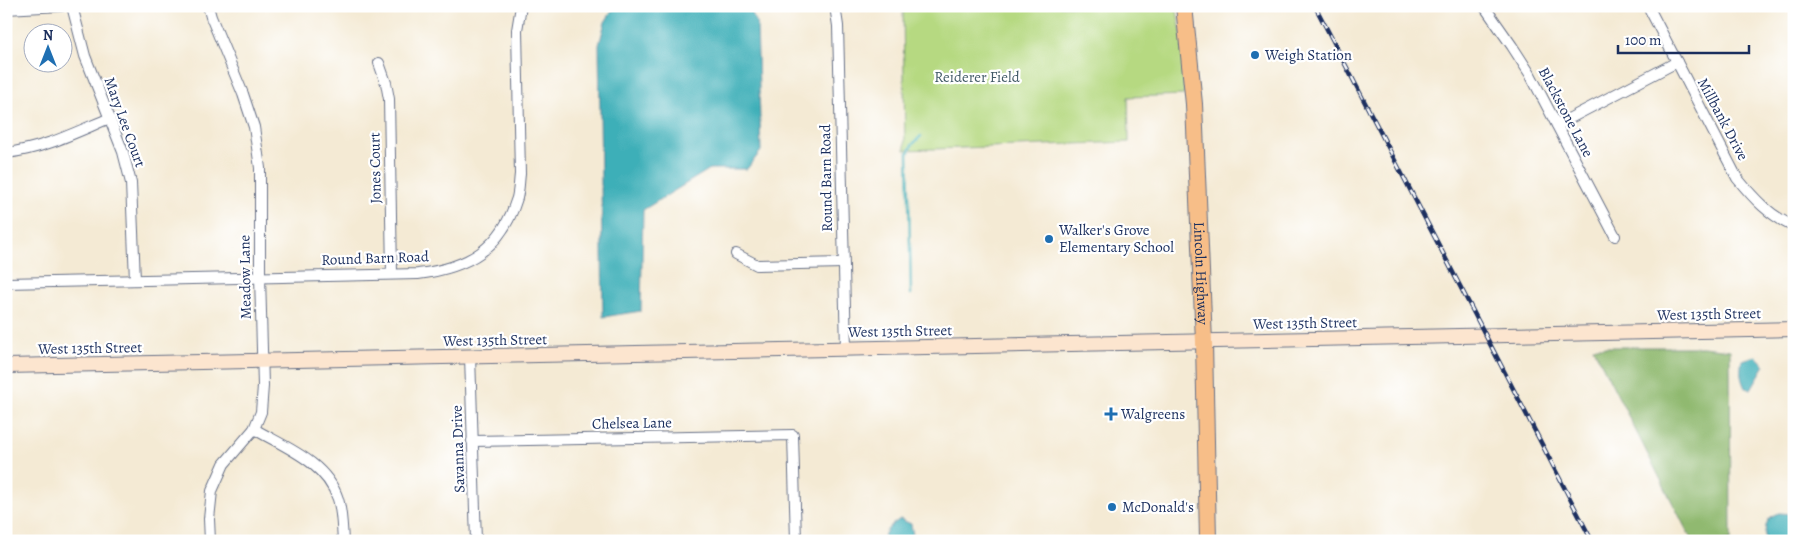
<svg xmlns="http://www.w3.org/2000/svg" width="1800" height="547" font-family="Alegreya,serif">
<rect width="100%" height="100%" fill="#fff"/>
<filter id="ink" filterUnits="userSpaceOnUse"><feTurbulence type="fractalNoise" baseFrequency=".02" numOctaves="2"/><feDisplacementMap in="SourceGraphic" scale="10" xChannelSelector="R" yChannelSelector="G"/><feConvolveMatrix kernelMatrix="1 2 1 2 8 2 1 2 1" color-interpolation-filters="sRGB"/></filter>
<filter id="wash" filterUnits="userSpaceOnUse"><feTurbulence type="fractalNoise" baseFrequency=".0096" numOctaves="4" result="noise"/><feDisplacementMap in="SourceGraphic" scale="20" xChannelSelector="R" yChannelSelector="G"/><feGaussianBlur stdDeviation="1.12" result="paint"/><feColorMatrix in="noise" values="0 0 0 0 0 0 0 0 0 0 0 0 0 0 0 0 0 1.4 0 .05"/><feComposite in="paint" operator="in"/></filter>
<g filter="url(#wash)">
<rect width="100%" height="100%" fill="#f4ead4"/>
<!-- green -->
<polygon fill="#b6d981" stroke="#688470" points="903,6 1176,6 1183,42 1184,95 1128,97 1129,142 905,150"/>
<!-- forest -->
<polygon fill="#90b96f" stroke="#567466" points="1593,347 1703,347 1730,350 1731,541 1692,541"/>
<!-- water -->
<g fill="#3eafb8" stroke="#2c6f8b">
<polygon points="615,6 749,6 757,25 761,151 747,169 710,169 643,210 641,311 603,317 599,45 605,22"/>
<path d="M1756,356L1765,365L1751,389L1745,388C1740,378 1740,370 1742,360Z"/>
<path d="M1779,513L1794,514V541H1764C1766,528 1764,517 1779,513Z"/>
<path d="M900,519L911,524L914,541H884C883,530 892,525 900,519Z"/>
</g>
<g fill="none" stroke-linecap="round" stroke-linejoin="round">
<!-- stream -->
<polyline stroke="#3eafb8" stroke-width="2.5" points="911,294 908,153 912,145 921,136"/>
</g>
</g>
<g filter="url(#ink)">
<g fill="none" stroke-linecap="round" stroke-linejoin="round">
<defs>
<g id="street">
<polyline points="72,6 85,56 123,152 131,183 135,280"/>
<polyline points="208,6 211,17 243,94 254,127 260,168 260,276 263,386 261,412 254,429 224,464 212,491 209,519 210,541"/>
<polyline points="835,6 838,26 846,349"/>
<polyline points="1484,6 1512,46 1530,74 1615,236"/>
<path d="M1648,6L1737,178C1755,200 1768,214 1794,227"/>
<polyline points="1793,6 1794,8"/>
<polyline points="6,9 61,6"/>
<polyline points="379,63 386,83 389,99 392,274"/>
<polyline points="1557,125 1677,62"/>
<path d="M6,153C43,149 76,132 110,118"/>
<polyline points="736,254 757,265 843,263"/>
<path d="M6,283L418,274C468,268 502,248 517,198C519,190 519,182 520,174L517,30L521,6"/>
<polyline points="470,356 476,541"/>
<path d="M254,429C285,447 326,462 338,499C342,512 342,527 343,541"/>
<polyline points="472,441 793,435 796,541"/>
</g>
<polyline id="secondary" points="6,366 1794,329"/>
<g id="primary">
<path id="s1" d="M1184,6L1194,104L1204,342L1208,541"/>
</g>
</defs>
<!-- street casing -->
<use href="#street" stroke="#677087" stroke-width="12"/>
<!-- secondary casing -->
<use href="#secondary" stroke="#677087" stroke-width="16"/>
<!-- primary casing -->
<use href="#primary" stroke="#677087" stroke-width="18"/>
<!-- street -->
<use href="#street" stroke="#fff" stroke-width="10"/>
<!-- secondary -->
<use href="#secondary" stroke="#fce5cf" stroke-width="14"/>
<!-- primary -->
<use href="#primary" stroke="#f7be88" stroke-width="16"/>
<defs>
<polyline id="rail" points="1315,6 1592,541"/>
</defs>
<!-- rail casing -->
<use href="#rail" stroke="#1b2f5e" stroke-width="4.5"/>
<!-- rail -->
<use href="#rail" stroke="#fff" stroke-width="2.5" stroke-dasharray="8" stroke-linecap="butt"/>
</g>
</g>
<!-- markers -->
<g fill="#1f6fb2" stroke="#fff" stroke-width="2">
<circle cx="1255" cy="55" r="5"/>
<circle cx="1049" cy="239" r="5"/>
<path d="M1108.5 406.5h5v5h5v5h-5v5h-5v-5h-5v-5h5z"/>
<circle cx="1112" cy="507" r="5"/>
</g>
<g text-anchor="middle" stroke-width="4.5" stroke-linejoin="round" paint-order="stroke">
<!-- poi labels -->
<g font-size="15" fill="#1b2f5e" stroke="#fff" text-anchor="start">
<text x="1265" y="60">Weigh Station</text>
<text x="1059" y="235">Walker's Grove<tspan x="1059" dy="17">Elementary School</tspan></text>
<text x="1121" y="419">Walgreens</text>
<text x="1122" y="512">McDonald's</text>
</g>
<!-- park labels -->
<g font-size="15" fill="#425a67" stroke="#fff">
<text x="977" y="82">Reiderer Field</text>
</g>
<!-- street labels -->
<g font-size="15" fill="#1b2f5e" stroke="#fff">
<text transform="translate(1566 112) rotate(62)" y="5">Blackstone Lane</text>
<text transform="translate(1723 119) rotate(62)" y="5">Millbank Drive</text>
<text transform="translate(125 122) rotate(70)" y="5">Mary Lee Court</text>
<text transform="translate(375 168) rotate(-91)" y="5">Jones Court</text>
<text transform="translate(826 178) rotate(-91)" y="5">Round Barn Road</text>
<text transform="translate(375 258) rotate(-2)" y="5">Round Barn Road</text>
<text dy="5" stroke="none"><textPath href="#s1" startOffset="268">Lincoln Highway</textPath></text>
<text transform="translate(245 277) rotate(-91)" y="5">Meadow Lane</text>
<text transform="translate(1709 314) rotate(-1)" y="5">West 135th Street</text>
<text transform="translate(1305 323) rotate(-1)" y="5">West 135th Street</text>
<text transform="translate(900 331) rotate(-1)" y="5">West 135th Street</text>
<text transform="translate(495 340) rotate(-1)" y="5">West 135th Street</text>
<text transform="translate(90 348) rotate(-1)" y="5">West 135th Street</text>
<text transform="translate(632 423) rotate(-1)" y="5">Chelsea Lane</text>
<text transform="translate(458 449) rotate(-92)" y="5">Savanna Drive</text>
</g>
</g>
<!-- margin -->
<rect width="1800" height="547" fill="none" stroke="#fff" stroke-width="25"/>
<!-- north arrow -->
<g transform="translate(48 48)"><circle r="24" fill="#ffffff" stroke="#a4acbf"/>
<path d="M0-4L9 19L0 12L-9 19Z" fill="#1f6fb2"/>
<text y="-8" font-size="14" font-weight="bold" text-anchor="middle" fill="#1b2f5e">N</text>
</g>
<!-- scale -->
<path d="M1618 45v8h131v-8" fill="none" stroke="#1b2f5e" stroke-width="2.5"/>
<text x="1625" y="45" font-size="15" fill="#1b2f5e" stroke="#ffffff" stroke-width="4" paint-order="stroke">100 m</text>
</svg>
